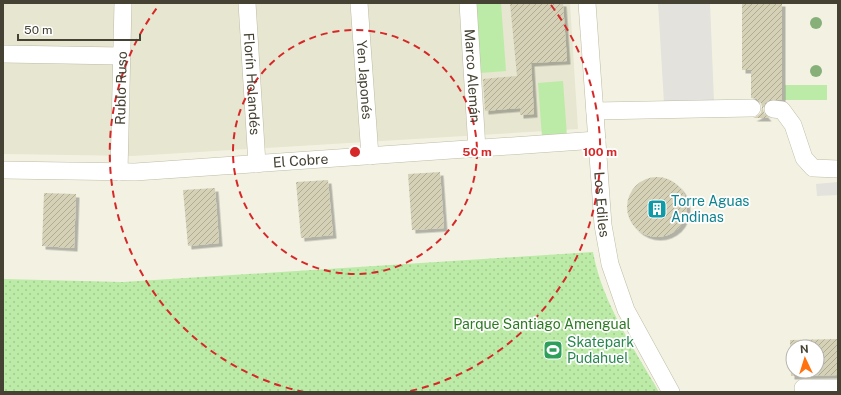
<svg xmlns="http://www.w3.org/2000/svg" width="841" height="395" font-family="'Public Sans',sans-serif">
<defs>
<pattern id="park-dots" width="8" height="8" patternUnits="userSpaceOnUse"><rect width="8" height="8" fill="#bbeba7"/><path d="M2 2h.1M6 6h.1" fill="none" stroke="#a2cb90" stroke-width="1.8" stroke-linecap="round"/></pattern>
<pattern id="building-hatch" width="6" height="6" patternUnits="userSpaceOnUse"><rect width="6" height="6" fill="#d5d1b7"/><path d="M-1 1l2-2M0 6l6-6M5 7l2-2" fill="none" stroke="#afab95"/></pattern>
<filter id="shadow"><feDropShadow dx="3.5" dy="3.5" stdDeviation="0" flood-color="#0004"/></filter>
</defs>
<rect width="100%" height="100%" fill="#f3f2e2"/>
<!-- residential -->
<polygon fill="#e7e6d0" points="3,3 570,3 578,129 133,156 3,154"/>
<!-- grass -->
<g fill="#bbeba7">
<polygon points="475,3 501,3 506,71 480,73"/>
<polygon points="563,81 567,136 542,137 538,83"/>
<rect x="785" y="85" width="42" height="15"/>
</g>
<!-- park -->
<path fill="url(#park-dots)" d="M593,252C602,303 634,348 659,392H3V279L123,282Z"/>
<!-- parking -->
<g fill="#e3e2dc">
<polygon points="658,3 710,3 714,102 664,103"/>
<polygon points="838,182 838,195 817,196 816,184"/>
</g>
<!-- building -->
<g fill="url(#building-hatch)" fill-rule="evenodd" filter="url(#shadow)">
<polygon points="510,3 563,3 567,61 531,63 534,114 520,115 520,108 485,111 483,79 517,76"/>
<polygon points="742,3 782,3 782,100 769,100 765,103 763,108 764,113 768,118 753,118 757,116 761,113 762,107 761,103 757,99 751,98 751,70 742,70"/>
<polygon points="440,172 444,228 412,230 408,174"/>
<circle cx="657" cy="207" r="30"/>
<polygon points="328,180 333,235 301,238 296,182"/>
<polygon points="215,188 219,243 188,246 183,190"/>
<polygon points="44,193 76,194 74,248 42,246"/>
<path d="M838,339V375L791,376L790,340ZM793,347H817V371H793Z"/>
</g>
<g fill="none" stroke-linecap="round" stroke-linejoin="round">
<defs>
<g id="minor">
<path id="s1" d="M247,3L257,164"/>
<path id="s2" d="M359,3L370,156"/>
<path id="s3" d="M468,3L477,149"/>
<path id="s4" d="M587,3L603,225L610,264L626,310L671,392"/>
<polyline points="3,54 122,56"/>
<polyline points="773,109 782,110 793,125 804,158 813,168 838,169"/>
<polyline points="595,111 752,108"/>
<path id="s5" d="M3,170L135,172L597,140"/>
<path id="s6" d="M119,172L123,3"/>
<polyline points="803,388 838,388"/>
</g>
</defs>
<!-- minor casing -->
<use href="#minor" stroke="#bfbca5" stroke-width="18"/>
<!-- minor -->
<use href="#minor" stroke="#fff" stroke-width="17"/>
</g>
<!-- trees -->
<g fill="#86b078">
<circle cx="816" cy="23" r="6"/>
<circle cx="816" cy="71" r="6"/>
</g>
<!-- distance rings -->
<g fill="none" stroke="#d62828" stroke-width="2" stroke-dasharray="7 5">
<circle cx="355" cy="152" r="122"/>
<path d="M304 392A245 245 0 0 1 159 5M551 5A245 245 0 0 1 406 392"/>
</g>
<!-- icons -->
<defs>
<symbol id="building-square" viewBox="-11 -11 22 22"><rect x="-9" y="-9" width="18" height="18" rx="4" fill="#0f9aa8" stroke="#fff"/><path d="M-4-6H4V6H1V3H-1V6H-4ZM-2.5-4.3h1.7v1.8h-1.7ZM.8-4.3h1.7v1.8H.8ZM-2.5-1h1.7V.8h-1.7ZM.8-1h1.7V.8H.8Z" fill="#fff"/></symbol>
<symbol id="stadium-square" viewBox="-11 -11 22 22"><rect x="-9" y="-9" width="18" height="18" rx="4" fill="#2e9e5b" stroke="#fff"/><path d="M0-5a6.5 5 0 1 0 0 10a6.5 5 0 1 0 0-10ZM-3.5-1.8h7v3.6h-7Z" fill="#fff"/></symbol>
</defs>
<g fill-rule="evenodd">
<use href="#building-square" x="646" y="198" width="22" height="22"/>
<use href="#stadium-square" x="542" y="339" width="22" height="22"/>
</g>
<g text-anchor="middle" stroke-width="3.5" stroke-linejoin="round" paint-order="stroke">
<!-- street labels -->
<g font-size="14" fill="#454233" stroke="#fff">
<text dy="5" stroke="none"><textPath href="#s3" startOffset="73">Marco Alemán</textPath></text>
<text dy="5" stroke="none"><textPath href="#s2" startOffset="77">Yen Japonés</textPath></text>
<text dy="5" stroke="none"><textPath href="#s1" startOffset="81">Florín Holandés</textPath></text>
<text dy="5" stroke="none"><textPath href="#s6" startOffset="84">Rublo Ruso</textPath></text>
<text dy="5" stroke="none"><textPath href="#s5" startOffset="298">El Cobre</textPath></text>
<text dy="5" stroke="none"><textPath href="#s4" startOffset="202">Los Ediles</textPath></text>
</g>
<!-- culture labels -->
<g font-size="14" fill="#0d838f" stroke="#fff" text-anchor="start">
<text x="671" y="206">Torre Aguas<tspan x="671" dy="16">Andinas</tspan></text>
</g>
<!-- park labels -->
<g font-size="14" fill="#2c7a22" stroke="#fff">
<text x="542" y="329">Parque Santiago Amengual</text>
</g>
<!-- leisure labels -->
<g font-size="14" fill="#27864d" stroke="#fff" text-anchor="start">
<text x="567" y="347">Skatepark<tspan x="567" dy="16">Pudahuel</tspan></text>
</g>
</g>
<circle cx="355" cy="152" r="6" fill="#d62828" stroke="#fff" stroke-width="2"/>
<g font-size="12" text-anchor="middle" font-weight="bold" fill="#d62828" stroke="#fff" stroke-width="3.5" stroke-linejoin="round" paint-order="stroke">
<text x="477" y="156">50 m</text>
<text x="600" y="156">100 m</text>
</g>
<!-- border -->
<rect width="841" height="395" fill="none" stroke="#454233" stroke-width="8"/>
<!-- north arrow -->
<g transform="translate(805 359) rotate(356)"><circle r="19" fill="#ffffff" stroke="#b5b3ad"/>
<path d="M0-3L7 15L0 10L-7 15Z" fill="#ff720d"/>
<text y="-6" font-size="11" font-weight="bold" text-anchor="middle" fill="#454233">N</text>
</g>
<!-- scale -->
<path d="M18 34v6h122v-6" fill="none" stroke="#454233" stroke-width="2"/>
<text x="24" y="34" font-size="12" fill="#454233" stroke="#ffffff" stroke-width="3" paint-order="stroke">50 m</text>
</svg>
